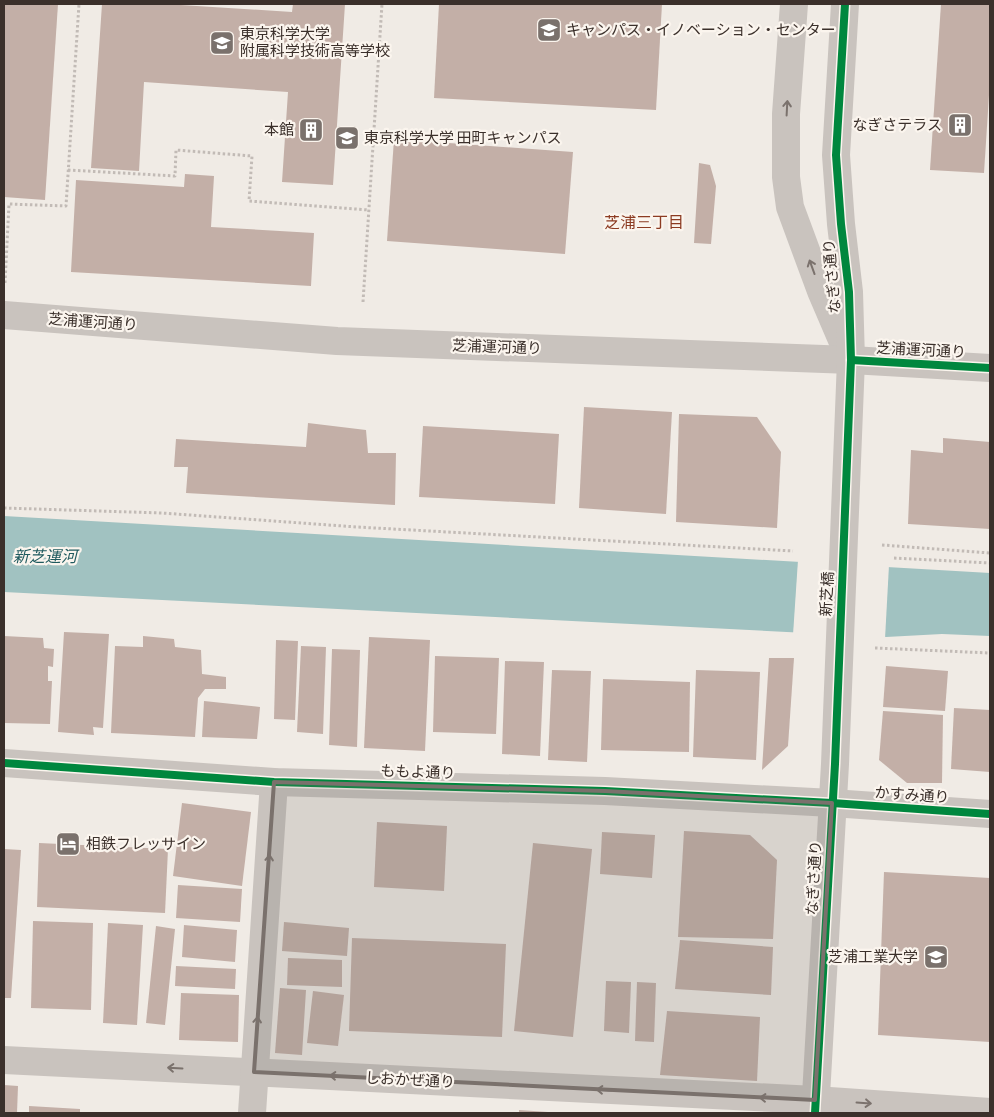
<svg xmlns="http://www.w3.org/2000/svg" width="994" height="1117" font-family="'Sofia Sans Condensed','Noto Sans JP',sans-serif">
<rect width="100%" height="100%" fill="#f0ebe5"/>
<!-- water -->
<polygon fill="#a1c2c1" points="4,516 990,573 990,636 942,634 886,637 4,592"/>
<!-- pier -->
<polygon fill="#f0ebe5" points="798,560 889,565 885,639 793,635"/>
<!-- building -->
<g fill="#c3afa7">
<polygon points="4,4 58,4 45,200 4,197"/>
<polygon points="102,4 165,4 292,12 293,4 345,4 333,185 282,182 288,92 144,82 139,171 91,168"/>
<polygon points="439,4 662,4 656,110 434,98"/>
<polygon points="941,4 990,4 990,80 984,173 930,170"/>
<polygon points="394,139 573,152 565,254 387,241"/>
<polygon points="699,163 710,165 716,186 711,244 694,243"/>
<polygon points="185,174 214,176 211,227 314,233 311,286 71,272 76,180 184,187"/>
<polygon points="584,407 672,412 666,514 579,508"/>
<polygon points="679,414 757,417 781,452 777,528 676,522"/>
<polygon points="308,423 366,430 368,453 396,453 395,505 186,493 188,467 174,467 176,439 306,447"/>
<polygon points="423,426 559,434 555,504 419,497"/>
<polygon points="943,438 990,442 990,529 908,524 911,450 943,453"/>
<polygon points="64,632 109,634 103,728 93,727 94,735 58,732"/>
<polygon points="4,636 43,638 44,648 54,649 53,667 48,666 48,681 52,681 50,724 4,723"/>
<polygon points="143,636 174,639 175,647 201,650 202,674 226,677 226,689 205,689 198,698 195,737 111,733 115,646 143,647"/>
<polygon points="369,637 430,640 425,751 364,748"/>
<polygon points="276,640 298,641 295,720 274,719"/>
<polygon points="301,646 326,647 323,734 297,732"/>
<polygon points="332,649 360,650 357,747 329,745"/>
<polygon points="435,656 499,658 496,734 433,732"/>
<polygon points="769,658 794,658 788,746 762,770"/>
<polygon points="505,661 544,662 540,756 502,754"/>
<polygon points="886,666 948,671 945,711 883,707"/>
<polygon points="552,670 591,671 587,762 548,760"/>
<polygon points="696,670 760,672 756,760 693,757"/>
<polygon points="603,679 690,682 689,752 601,750"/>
<polygon points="204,701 260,707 257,739 202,737"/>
<polygon points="954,708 990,710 990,772 951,769"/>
<polygon points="883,711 943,715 942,783 907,783 879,760"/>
<polygon points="182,803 251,812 242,886 173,876"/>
<polygon points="377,822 447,826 444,891 374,887"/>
<polygon points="684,831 750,835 777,860 773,939 678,937"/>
<polygon points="602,832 655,835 652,878 600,874"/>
<polygon points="39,843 168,849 165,913 37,907"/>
<polygon points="533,843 592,849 573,1037 514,1031"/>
<polygon points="4,849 21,850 11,998 4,998"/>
<polygon points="884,872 990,878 990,1042 878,1035"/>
<polygon points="178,885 242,889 240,922 176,918"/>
<polygon points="33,921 93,923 91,1010 31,1008"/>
<polygon points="284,922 349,928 347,956 282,951"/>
<polygon points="108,923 143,925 137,1025 103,1023"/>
<polygon points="184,925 237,930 235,962 182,957"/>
<polygon points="156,926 175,929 165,1025 146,1023"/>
<polygon points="352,938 506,944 502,1037 349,1031"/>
<polygon points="680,940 773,947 771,995 675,989"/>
<polygon points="288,958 342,960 342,987 287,985"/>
<polygon points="176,966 236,969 235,989 175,986"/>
<polygon points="606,981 631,982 629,1033 604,1031"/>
<polygon points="637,982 656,983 654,1042 635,1041"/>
<polygon points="280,988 306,990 302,1055 275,1053"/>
<polygon points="313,991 344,995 338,1046 307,1043"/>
<polygon points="181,993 239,995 238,1042 179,1040"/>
<polygon points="667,1011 760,1017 757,1081 660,1075"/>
<polygon points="4,1085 18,1086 17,1113 4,1113"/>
<polygon points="29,1106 80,1109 80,1113 29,1113"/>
<polygon points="519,1110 548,1112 548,1113 519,1113"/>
</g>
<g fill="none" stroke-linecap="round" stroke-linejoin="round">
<!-- path -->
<g stroke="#c2bbb6" stroke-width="3" stroke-dasharray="2.5 2.5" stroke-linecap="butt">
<polyline points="68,170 175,176 176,150 252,156 249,201 369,210"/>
<polyline points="5,283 9,204 66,206 79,4"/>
<polyline points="363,302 382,4"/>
<polyline points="4,508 162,513 357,527 793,551"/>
<polyline points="882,545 990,553"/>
<polyline points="894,558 990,563"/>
<polyline points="875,648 990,653"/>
</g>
<!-- minor -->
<g stroke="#c9c3be" stroke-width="28">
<polyline points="4,763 274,782 605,791 832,803 990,814"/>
<polyline points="4,1060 815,1100 990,1112"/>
<polyline points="252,1113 274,782"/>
</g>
<!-- tertiary -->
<g stroke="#c9c3be" stroke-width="28">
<polyline points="794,4 786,114 786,177 790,207 821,291 845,347"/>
<polyline points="4,315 337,341 851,360 990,368"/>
<polyline points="815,1113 835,764 851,360 849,292 841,224 836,155 845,4"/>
</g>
<defs>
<g id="cycleway">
<polyline points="851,360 990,368"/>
<polyline points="4,763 274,782 605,791 832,803 990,814"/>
<polyline points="815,1113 835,764 851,360 849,292 841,224 836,155 845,4"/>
</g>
</defs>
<!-- cycleway casing -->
<use href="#cycleway" stroke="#fbf5ee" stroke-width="11"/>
<!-- cycleway -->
<use href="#cycleway" stroke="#00873e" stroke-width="8"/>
</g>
<!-- one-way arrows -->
<defs><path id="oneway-shaft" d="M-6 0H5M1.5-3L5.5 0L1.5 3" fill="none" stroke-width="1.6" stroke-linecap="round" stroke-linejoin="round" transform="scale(1.25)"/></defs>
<g stroke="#7b726d">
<use href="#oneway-shaft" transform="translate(787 108) rotate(-87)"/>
<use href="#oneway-shaft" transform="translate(812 267) rotate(-110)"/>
<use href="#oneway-shaft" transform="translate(269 862) rotate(-86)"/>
<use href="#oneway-shaft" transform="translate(257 1024) rotate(-86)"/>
<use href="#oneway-shaft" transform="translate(175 1068) rotate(-177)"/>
<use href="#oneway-shaft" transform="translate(337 1076) rotate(-177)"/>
<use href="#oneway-shaft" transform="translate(604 1090) rotate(-177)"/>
<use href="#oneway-shaft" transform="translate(767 1098) rotate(-177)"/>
<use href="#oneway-shaft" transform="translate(864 1103) rotate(4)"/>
</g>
<!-- marked area -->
<path fill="#7a716c" fill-opacity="0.2" stroke="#7a716c" stroke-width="4" stroke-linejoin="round" d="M274,782L605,791L832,803L815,1100L254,1072Z"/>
<!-- icons -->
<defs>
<symbol id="university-square" viewBox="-11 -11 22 22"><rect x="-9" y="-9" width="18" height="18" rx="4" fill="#7a716c" stroke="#fbf5ee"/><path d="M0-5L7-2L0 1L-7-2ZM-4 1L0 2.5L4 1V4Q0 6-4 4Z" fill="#fff"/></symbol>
<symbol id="school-square" viewBox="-11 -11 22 22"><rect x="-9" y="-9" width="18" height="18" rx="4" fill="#7a716c" stroke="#fbf5ee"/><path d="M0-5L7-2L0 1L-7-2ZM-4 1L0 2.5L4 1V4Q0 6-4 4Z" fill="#fff"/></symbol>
<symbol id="building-square" viewBox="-11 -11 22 22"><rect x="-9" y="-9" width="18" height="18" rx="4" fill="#7a716c" stroke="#fbf5ee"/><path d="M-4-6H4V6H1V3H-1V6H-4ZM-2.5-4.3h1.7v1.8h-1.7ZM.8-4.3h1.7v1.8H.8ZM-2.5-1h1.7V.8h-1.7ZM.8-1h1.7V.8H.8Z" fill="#fff"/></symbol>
<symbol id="hotel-square" viewBox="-11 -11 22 22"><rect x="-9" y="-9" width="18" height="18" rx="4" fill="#7a716c" stroke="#fbf5ee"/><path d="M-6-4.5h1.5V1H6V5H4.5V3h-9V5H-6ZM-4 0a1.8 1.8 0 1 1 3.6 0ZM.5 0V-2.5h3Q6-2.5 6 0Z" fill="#fff"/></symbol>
</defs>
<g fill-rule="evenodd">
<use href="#university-square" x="535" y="16" width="28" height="28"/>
<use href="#school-square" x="208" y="29" width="28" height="28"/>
<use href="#building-square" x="946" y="111" width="28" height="28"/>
<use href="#building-square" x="297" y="116" width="28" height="28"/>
<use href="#university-square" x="333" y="124" width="28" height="28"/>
<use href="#hotel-square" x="54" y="830" width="28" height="28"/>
<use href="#university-square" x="922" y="943" width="28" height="28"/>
</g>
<g text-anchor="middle" stroke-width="4.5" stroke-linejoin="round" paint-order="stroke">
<!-- poi labels -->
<g font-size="15" fill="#3b302b" stroke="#fbf5ee" text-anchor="start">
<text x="566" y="35">キャンパス・イノベーション・センター</text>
<text x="240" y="39">東京科学大学<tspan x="240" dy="17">附属科学技術高等学校</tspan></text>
<text x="942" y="130" text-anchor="end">なぎさテラス</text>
<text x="294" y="135" text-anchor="end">本館</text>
<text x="364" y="143">東京科学大学 田町キャンパス</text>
<text x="86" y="849">相鉄フレッサイン</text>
<text x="918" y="962" text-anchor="end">芝浦工業大学</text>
</g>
<!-- street labels -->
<g font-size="15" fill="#3b302b" stroke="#fbf5ee">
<text transform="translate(832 276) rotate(-95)" y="5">なぎさ通り</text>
<text transform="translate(93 322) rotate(4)" y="5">芝浦運河通り</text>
<text transform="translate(497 347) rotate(2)" y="5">芝浦運河通り</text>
<text transform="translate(921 350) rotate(3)" y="5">芝浦運河通り</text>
<text transform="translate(827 594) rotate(-87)" y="5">新芝橋</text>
<text transform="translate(418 772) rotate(2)" y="5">ももよ通り</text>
<text transform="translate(912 795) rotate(4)" y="5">かすみ通り</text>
<text transform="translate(814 878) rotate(-87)" y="5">なぎさ通り</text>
<text transform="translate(410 1080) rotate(3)" y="5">しおかぜ通り</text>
</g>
<!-- neighbourhood labels -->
<g font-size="16" fill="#8c3b22" stroke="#fbf5ee">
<text x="644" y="228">芝浦三丁目</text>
</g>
<!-- water labels -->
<g font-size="16" font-style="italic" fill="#1f5a5e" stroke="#fbf5ee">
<text x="45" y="562">新芝運河</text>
</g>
</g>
<!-- border -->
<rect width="994" height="1117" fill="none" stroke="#3b302b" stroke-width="10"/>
</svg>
